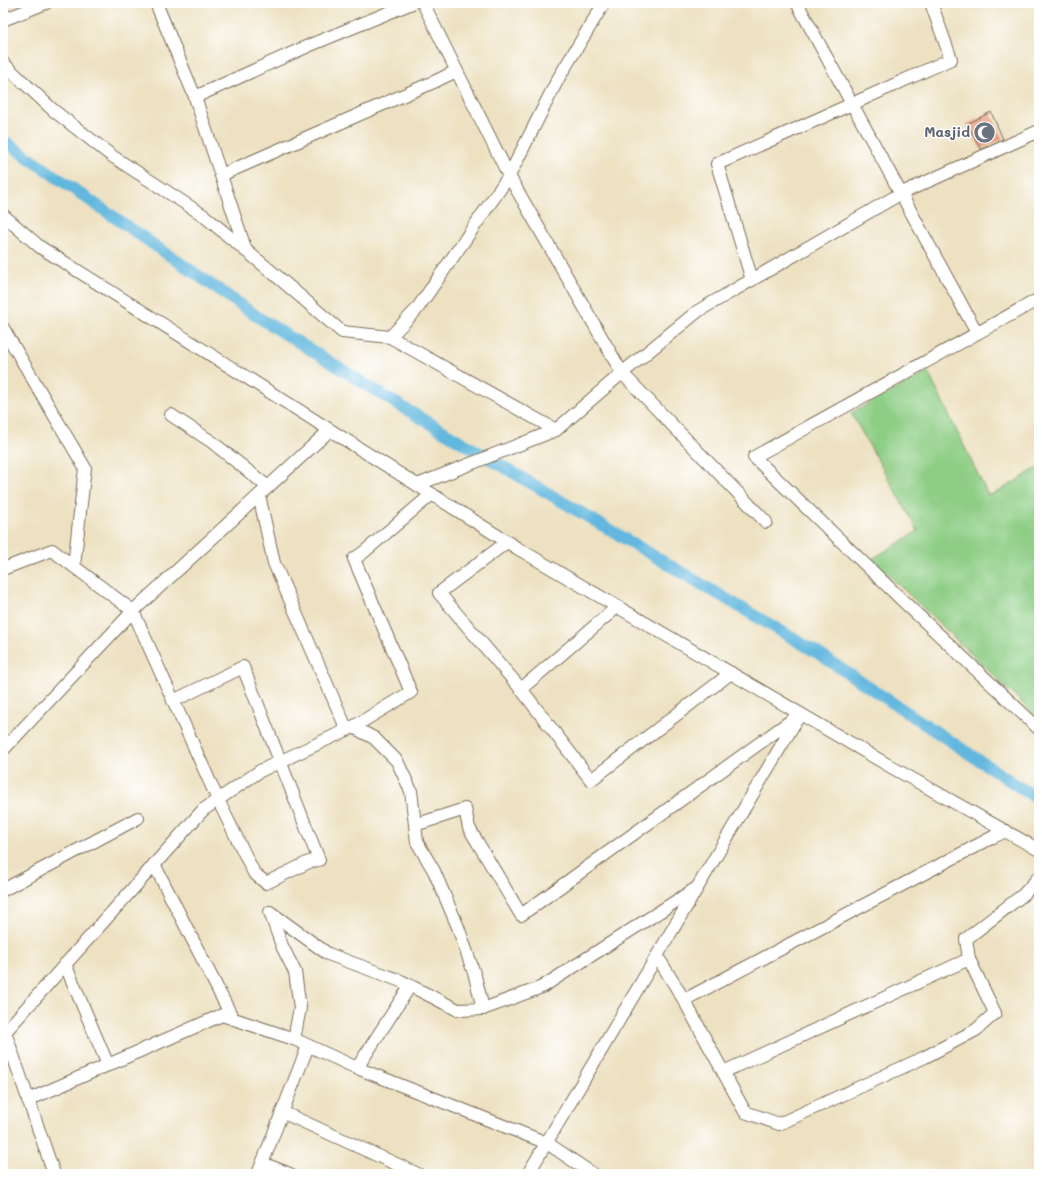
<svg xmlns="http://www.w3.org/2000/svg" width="1042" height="1177" font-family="Mali,sans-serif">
<rect width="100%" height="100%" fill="#fff"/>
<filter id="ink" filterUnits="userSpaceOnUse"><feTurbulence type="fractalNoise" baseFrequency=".025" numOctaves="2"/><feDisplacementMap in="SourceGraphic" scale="8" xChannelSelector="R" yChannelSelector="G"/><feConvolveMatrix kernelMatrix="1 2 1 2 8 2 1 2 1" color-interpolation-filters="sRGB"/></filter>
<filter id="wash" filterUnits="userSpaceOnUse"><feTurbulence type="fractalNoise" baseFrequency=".012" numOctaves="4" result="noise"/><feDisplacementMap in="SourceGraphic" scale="16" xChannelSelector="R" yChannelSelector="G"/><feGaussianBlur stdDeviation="0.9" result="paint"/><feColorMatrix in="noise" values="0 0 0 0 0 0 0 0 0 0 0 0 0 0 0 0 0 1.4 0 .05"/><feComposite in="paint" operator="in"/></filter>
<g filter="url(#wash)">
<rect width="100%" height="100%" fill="#ede1c1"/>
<!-- green -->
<polygon fill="#8dcd84" stroke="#647c51" points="928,372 988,495 996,493 1039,467 1039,709 1035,715 872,559 918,531 851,413"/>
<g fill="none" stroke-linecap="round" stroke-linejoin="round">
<!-- canal -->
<polyline stroke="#62b7de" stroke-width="12" points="3,140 258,317 394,402 816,652 1039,800"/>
</g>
<g id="blocks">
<!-- building -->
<polygon fill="#e99f82" points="991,112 1003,139 981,149 967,124"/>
</g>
</g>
<g filter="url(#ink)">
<use href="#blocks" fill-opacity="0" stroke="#796a57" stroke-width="1"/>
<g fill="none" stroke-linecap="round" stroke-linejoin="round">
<defs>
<g id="minor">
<polyline points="156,3 195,97 246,251"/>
<polyline points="604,3 558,79 509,176 622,373 766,522"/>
<polyline points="797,3 977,333"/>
<polyline points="3,20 46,3"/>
<polyline points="3,63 53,110 112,156 203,215 272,272 342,332 390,337 556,430 622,373 698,311 900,194 1039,131"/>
<polyline points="195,97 308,46 412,3"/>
<polyline points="221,175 436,81 456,71"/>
<polyline points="3,215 40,247 517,548 893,768 1039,850"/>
<polyline points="752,280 717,164 852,104 951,59 931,3"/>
<polyline points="1039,299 754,457 903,601 1039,729"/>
<polyline points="3,328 85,468 74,566"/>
<polyline points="390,337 417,309 509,176 423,3"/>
<polyline points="171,415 212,442 268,487"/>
<polyline points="417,485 556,430"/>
<polyline points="259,495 274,563 347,730"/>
<polyline points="507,542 439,593 521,689"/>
<polyline points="3,569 52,550 133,611 330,430"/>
<polyline points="617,607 521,689 591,780 731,673"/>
<polyline points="353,727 411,692 354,559 364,552 432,494"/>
<polyline points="3,750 133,611 218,800 254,873 266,883 309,862 319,860 243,667 173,701"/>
<polyline points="415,825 465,809 469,828 521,915 796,717"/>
<polyline points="154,864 233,1019"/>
<polyline points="3,890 138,818"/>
<polyline points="657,956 684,1000"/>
<polyline points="969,959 995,1013 976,1030 925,1057 779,1124 745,1112 684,1000 993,837 1006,831"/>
<polyline points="65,964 108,1065"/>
<polyline points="483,1009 542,987 695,889"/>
<polyline points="357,1068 410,986"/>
<polyline points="723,1072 969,959 966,939 1024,894 1039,877"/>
<polyline points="28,1100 222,1015 294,1039"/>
<polyline points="282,1112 418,1174"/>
<polyline points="262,1163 290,1174"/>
<polyline points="54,1174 5,1032 203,810 260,771 353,727 374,738 397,761 411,791 417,842 434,871 458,927 475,976 483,1009 458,1010 401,981 328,954 270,912 282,946 295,972 300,1008 294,1039 357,1068 547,1143 593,1174"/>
<polyline points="258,1174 308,1046"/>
<polyline points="528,1174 800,714"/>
</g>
</defs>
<!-- minor casing -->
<use href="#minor" stroke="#796a57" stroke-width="14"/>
<!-- minor -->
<use href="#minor" stroke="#fff" stroke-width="12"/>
</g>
</g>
<!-- icons -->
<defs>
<symbol id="mosque-disc" viewBox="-11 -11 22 22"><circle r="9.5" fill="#6b7280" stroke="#fff"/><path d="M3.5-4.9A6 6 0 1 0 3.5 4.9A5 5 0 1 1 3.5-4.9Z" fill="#fff"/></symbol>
</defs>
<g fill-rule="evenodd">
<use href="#mosque-disc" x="972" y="120" width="25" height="25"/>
</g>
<g text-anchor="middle" stroke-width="3" stroke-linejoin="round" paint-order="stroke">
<!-- worship labels -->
<g font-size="14" font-weight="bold" fill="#5b616d" stroke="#fff" text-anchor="end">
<text x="970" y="137">Masjid</text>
</g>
</g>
<!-- margin -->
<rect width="1042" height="1177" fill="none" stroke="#fff" stroke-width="16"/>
</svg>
